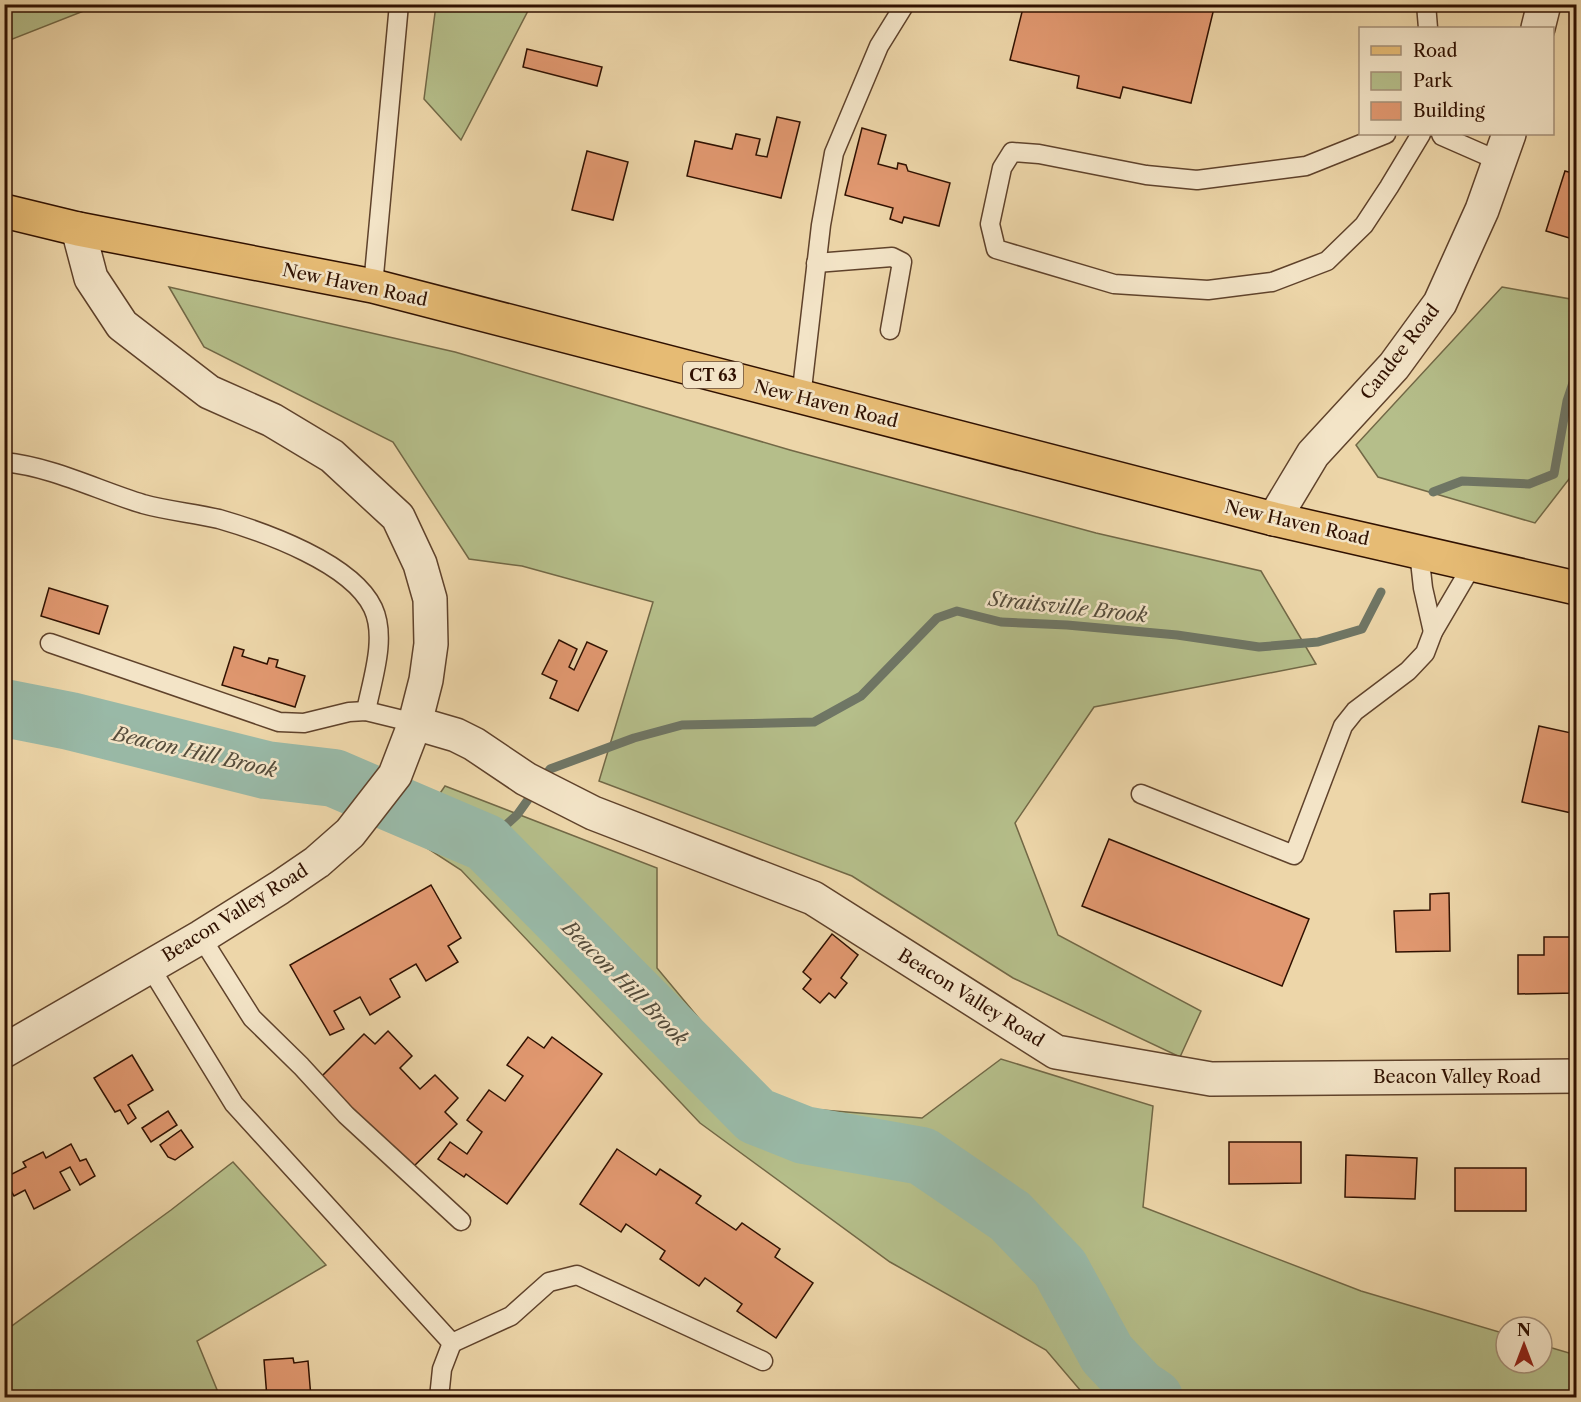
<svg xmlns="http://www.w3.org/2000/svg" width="1581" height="1402" font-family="'Libre Caslon Text',serif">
<rect width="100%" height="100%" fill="#edd6a9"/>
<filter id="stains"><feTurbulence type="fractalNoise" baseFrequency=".00333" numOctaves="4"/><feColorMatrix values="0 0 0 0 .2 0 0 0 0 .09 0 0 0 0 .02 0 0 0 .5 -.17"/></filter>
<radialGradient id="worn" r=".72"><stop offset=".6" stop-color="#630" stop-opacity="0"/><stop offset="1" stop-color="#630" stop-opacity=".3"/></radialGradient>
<!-- green -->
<g fill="#b5be8a" stroke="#726846" stroke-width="1.5">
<polygon points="5,4 99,4 99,5 5,42"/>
<polygon points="436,5 531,5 461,140 424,99"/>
<polygon points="169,287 455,352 790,450 1096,533 1261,571 1316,664 1094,707 1015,823 1058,935 1201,1011 1180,1057 1013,978 852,876 599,781 653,602 522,566 469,559 393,442 204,347"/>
<polygon points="1502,287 1576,300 1576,470 1535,523 1378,477 1356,445"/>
<polygon points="445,786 657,868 657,968 772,1106 922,1118 1001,1059 1153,1106 1143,1207 1361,1291 1506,1334 1506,1363 1542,1363 1542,1345 1576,1355 1576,1397 1086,1397 1046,1350 890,1262 700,1123 461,870 410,837"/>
<polygon points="233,1162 326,1265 197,1341 220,1397 5,1397 5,1331 171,1210"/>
</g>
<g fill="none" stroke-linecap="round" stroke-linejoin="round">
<!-- stream -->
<g stroke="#6f7665" stroke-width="9">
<polyline points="1433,492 1462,481 1529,484 1554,474 1567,401 1576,374"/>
<polyline points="486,843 517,815 550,769 634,738 682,725 814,722 861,696 937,618 957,611 1001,622 1067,625 1177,635 1259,647 1318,642 1362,629 1381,592"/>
</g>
<!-- river -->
<polyline stroke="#99b9a7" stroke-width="58" points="4,708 70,721 266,770 334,778 486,843 756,1116 804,1135 922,1156 1010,1216 1060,1268 1107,1354 1139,1388 1154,1398"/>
</g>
<!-- building -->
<g fill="#e19870" stroke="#301101" stroke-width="1.5">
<polygon points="1024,4 1215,4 1191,103 1123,87 1120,98 1077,88 1079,76 1010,60"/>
<polygon points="527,49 602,67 597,86 523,67"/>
<polygon points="777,117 800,122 781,198 687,176 695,141 732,149 736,134 760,139 756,155 767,157"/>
<polygon points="862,128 886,135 878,164 897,169 898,163 906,165 908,171 950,183 939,226 904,217 902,223 890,219 893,208 845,195"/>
<polygon points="587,151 628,162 613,220 572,210"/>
<polygon points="1565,171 1576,174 1576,240 1546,231"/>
<polygon points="49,588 108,606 99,634 41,616"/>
<polygon points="559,640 577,649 569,667 574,670 587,642 607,651 578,711 550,698 557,681 542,674"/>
<polygon points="234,647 244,650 242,656 267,664 269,658 278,660 276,667 305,676 295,707 222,685"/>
<polygon points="1539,726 1576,734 1576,814 1522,802"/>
<polygon points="1109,839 1309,919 1282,986 1082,906"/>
<polygon points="431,885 461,938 448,946 458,962 426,981 416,964 390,979 400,997 370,1015 360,997 334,1011 344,1029 330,1035 290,965"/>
<polygon points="1449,893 1450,951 1396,952 1394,911 1430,910 1430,894"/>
<polygon points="832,934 858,955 841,978 847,983 835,998 829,993 820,1003 803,989 811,979 803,972"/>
<polygon points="1544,937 1576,937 1576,993 1518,994 1518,955 1544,955"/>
<polygon points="388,1031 412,1056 400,1068 420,1089 435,1075 458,1098 445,1112 457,1124 412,1168 321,1077 364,1034 375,1044"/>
<polygon points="528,1037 544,1048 552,1037 602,1074 507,1204 466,1174 464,1177 438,1159 450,1142 467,1154 482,1132 467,1120 489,1090 505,1101 523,1076 507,1065"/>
<polygon points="132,1055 153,1090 128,1105 136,1118 128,1124 120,1110 115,1112 94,1078"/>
<polygon points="168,1111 177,1125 151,1142 142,1128"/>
<polygon points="181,1130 193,1147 175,1160 168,1157 160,1145"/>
<polygon points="1229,1142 1301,1142 1301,1183 1229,1184"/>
<polygon points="71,1144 80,1161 86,1159 95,1176 80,1185 70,1167 60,1172 70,1190 34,1209 25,1190 14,1196 4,1178 26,1167 23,1162 43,1152 46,1158"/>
<polygon points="617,1149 656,1175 660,1169 701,1196 696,1203 736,1230 742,1223 780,1249 775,1257 813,1283 776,1338 737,1311 742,1304 705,1278 699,1286 660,1259 665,1251 626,1224 621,1232 580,1204"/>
<polygon points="1346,1155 1417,1158 1415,1199 1345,1197"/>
<rect x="1455" y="1168" width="71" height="43"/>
<polygon points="293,1358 294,1363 308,1361 311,1398 267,1398 264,1360"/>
</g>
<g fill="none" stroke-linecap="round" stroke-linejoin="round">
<defs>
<g id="service">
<polyline points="1426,4 1428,28"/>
<polyline points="1386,134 1306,166 1197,180 1146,175 1039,154 1012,152 1002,168 990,224 996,249 1114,284 1208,290 1272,282 1327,261 1364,225 1389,187 1421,134"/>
<polyline points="1441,134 1442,136 1499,161"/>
<polyline points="816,263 892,257 902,262 890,330"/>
<polyline points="373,286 399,4"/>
<polyline points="801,398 821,225 834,153 879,46 905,4"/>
<path d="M4,462C53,467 97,490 143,504C168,511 194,513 219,519C264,532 352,563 373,608C387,638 372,680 366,711"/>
<polyline points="1419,552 1423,588 1433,632"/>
<polyline points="50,643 279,722 304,723 349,712 366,711 415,723"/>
<polyline points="1141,794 1294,855 1343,726 1355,711 1408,671 1425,653 1433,632 1473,564"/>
<polyline points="201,937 252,1018 301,1066 346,1115 461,1221"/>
<polyline points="150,967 234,1104 452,1343 511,1316 549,1282 577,1275 763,1361"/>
<polyline points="439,1398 442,1369 452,1343"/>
</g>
<polyline id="minor" points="415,723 456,735 474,744 526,779 593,813 813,898 1056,1052 1211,1079 1576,1076"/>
<g id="tertiary">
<polyline points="1538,28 1544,4"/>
<polyline points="1274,519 1313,454 1394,366 1440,303 1482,210 1509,134"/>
<polyline points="4,1051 201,937 279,888 317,862 350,833 395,775 415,723 426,680 431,644 430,599 420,564 398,517 332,456 272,420 209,392 122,325 91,278 78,229"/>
</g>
<polyline id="primary" points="4,211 78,229 373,286 1274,519 1576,588"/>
</defs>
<!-- service casing -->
<use href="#service" stroke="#5f422b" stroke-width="21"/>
<!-- minor casing -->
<use href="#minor" stroke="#5f422b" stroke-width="36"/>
<!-- tertiary casing -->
<use href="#tertiary" stroke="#5f422b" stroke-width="36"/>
<!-- primary casing -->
<use href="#primary" stroke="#301101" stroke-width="36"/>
<!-- service -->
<use href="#service" stroke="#f3e4c7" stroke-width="18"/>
<!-- minor -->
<use href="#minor" stroke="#f3e4c7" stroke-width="33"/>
<!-- tertiary -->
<use href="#tertiary" stroke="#f3e4c7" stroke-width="33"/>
<!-- primary -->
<use href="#primary" stroke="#e6bb74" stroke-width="33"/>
</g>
<g text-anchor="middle" stroke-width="5" stroke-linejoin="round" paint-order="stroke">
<!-- shield labels -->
<rect fill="#f3e4c7" stroke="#6a503c" stroke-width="1.5" x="683" y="362" width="60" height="26" rx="4.5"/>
<g font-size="16" font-weight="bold" fill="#301101">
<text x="713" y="381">CT 63</text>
</g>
<!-- street labels -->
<g font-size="18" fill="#301101" stroke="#f3e4c7">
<text transform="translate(355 285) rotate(12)" y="6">New Haven Road</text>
<text transform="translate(1400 352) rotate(-52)" y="6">Candee Road</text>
<text transform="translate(826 404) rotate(14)" y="6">New Haven Road</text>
<text transform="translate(1297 523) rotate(13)" y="6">New Haven Road</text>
<text transform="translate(235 913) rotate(-32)" y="6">Beacon Valley Road</text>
<text transform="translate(971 998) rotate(32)" y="6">Beacon Valley Road</text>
<text x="1457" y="1083">Beacon Valley Road</text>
</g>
<!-- water labels -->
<g font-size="20" font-style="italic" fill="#554c3b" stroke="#f3e4c7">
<text transform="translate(1068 607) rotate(6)" y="7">Straitsville Brook</text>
<text transform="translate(195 752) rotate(13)" y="7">Beacon Hill Brook</text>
<text transform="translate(625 983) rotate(45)" y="7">Beacon Hill Brook</text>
</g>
</g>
<!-- margin -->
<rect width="1581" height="1402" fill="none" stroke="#edd6a9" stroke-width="24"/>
<rect x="6" y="6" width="1569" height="1390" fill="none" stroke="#301101" stroke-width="3"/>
<rect x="12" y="12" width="1557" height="1378" fill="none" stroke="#301101" stroke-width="1.5"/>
<!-- legend -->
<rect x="1359" y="27" width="195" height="108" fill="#f3e4c7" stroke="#a59078" stroke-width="1.5"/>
<rect x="1371" y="46" width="30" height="9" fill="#e6bb74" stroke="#a59078" stroke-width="1.5"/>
<text x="1413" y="57" font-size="18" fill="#301101">Road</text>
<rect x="1371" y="72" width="30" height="18" fill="#b5be8a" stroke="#a59078" stroke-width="1.5"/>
<text x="1413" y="87" font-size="18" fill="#301101">Park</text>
<rect x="1371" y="102" width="30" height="18" fill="#e19870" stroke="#a59078" stroke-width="1.5"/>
<text x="1413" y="117" font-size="18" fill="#301101">Building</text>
<!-- north arrow -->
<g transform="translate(1524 1345)"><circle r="28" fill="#f3e4c7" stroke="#a59078" stroke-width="1.5"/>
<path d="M0-4.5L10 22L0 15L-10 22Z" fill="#8f2418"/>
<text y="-9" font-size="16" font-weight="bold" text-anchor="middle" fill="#301101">N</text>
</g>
<rect width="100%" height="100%" filter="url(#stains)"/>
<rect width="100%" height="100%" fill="url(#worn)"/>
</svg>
